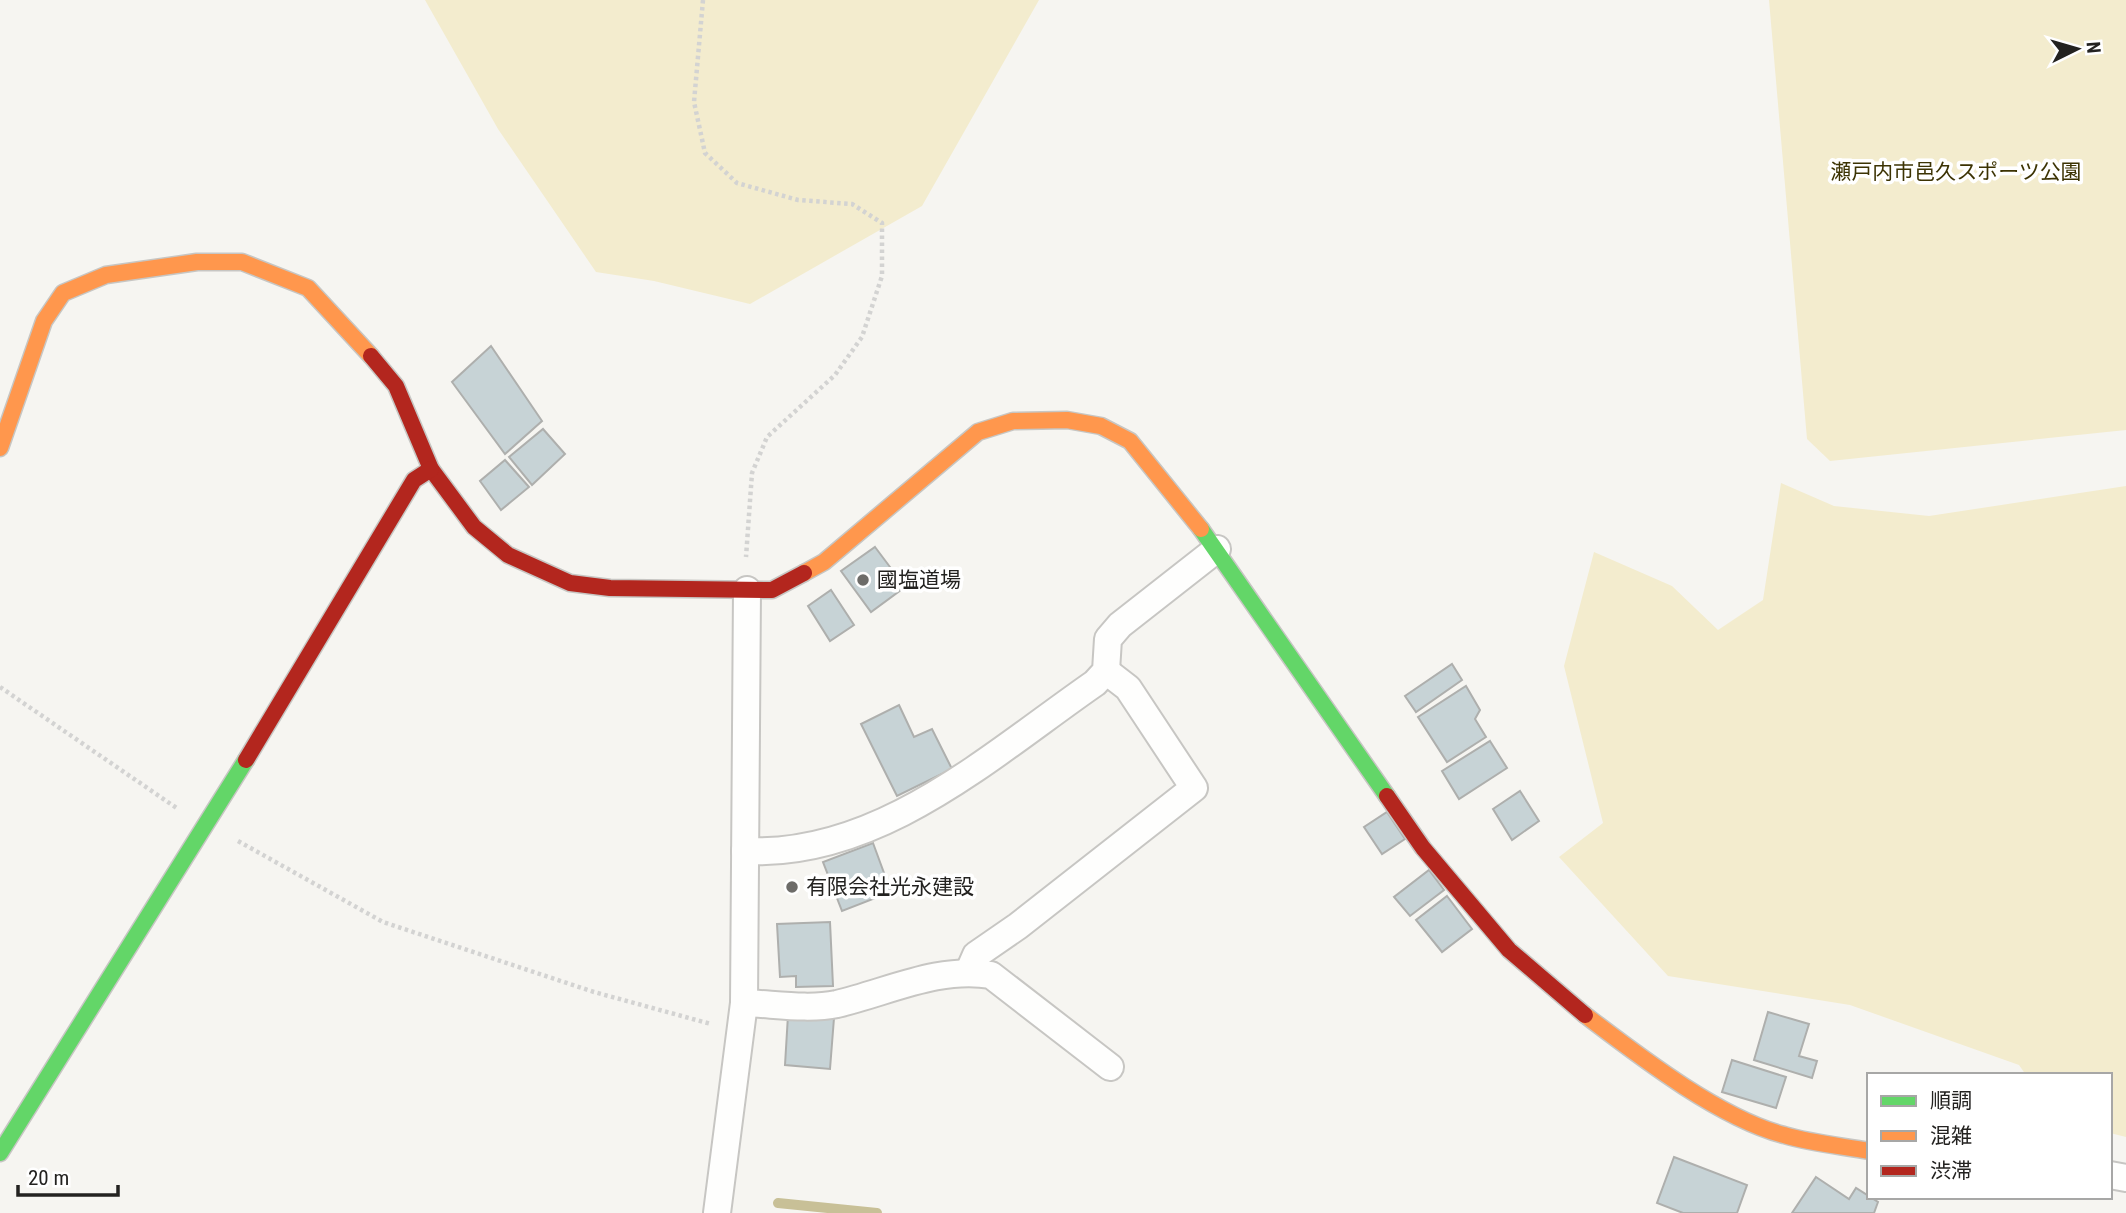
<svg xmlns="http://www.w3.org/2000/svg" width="2126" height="1213" font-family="'Roboto Condensed','Noto Sans JP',sans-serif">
<rect width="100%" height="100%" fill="#f6f5f1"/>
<!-- green -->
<g fill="#f3ecce">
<polygon points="425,0 1039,0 922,206 750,304 654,281 596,272 498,129"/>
<polygon points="1769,0 2126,0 2126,430 1830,461 1807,439"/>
<polygon points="1781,483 1834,506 1929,516 2126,486 2126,1137 2110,1133 2110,1075 2026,1075 2019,1065 1850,1005 1668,976 1559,857 1603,823 1564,666 1594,552 1672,586 1718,630 1763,600"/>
</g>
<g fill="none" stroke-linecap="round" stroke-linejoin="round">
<!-- stream -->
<polyline stroke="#c8c097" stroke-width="10" points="778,1203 877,1213"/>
</g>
<!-- building -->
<g fill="#c7d3d6" stroke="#aeafad" stroke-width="2">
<polygon points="491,346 542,421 505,454 452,382"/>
<polygon points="543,429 565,454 532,485 509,457"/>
<polygon points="505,460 529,487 501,510 480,481"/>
<polygon points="875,547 905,587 871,612 841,571"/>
<polygon points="831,590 854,625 830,641 808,606"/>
<polygon points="1452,664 1462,680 1416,712 1405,696"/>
<polygon points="1466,686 1480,710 1475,719 1486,737 1447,762 1418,717"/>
<polygon points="899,705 914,737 932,729 952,769 897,796 861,724"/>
<polygon points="1490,741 1507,768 1459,799 1442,771"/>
<polygon points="1520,791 1539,821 1512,840 1493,809"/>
<polygon points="1387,812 1405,839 1382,854 1364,827"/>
<polygon points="873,843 891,892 842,911 823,862"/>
<polygon points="1429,870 1444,890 1410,916 1394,897"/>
<polygon points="1447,896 1472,929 1442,952 1416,920"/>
<polygon points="830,922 833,986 796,987 796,976 780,977 777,924"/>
<polygon points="1768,1012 1809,1024 1799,1056 1817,1061 1812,1078 1754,1060"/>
<polygon points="788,1015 834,1018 830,1069 785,1065"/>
<polygon points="1732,1060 1786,1077 1776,1108 1722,1092"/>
<polygon points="1674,1157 1747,1185 1737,1213 1683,1213 1657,1203"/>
<polygon points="1816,1177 1849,1199 1856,1188 1878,1202 1874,1213 1792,1213"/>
</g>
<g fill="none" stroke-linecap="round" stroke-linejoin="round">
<defs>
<g id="street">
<path d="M745,851C879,858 991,755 1095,683L1106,671L1108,639L1120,625L1217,549"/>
<polyline points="969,971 976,955 1018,926 1194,788 1128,688 1106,671"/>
<path d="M744,1003C774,1004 808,1010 837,1004C888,992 939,966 991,975L1110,1067"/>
<polyline points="2110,1175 2126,1178"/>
<polyline points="717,1213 744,1003 747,590"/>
</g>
<g id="fast">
<polyline points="1201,529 1387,796"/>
<polyline points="0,1153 246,760"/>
</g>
<g id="slow">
<polyline points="0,448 44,321 63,293 106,275 197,262 242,262 308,288 371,356"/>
<polyline points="804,573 824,562 978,432 1013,421 1067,420 1101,426 1130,441 1201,529"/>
<path d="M1585,1015C1639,1056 1719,1118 1784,1135C1811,1143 1841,1146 1869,1151"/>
</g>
<g id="jam">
<polyline points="371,356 396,386 431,469 474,527 508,555 570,583 610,588 772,590 804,573"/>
<polyline points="246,760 414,480 431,469"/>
<polyline points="1387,796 1423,848 1509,950 1585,1015"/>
</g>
</defs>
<!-- street casing -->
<use href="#street" stroke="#c7c6c3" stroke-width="30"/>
<!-- fast casing -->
<use href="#fast" stroke="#c7c6c3" stroke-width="19"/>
<!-- slow casing -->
<use href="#slow" stroke="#c7c6c3" stroke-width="19"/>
<!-- jam casing -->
<use href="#jam" stroke="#c7c6c3" stroke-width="19"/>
<!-- path -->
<g stroke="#d3d3d2" stroke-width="4.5" stroke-dasharray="3.5 3.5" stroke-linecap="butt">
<polyline points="703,0 694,102 705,153 737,183 798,200 852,204 882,223 882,276 862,337 835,375 767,437 752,473 746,557"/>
<polyline points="0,687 178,809"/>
<polyline points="238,841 383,922 594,992 711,1024"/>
</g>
<!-- street -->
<use href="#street" stroke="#fefefd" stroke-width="26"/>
<!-- fast -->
<use href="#fast" stroke="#63d668" stroke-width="16"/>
<!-- slow -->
<use href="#slow" stroke="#ff974d" stroke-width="16"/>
<!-- jam -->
<use href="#jam" stroke="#b3261e" stroke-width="16"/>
</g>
<!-- markers -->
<g fill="#6d6c69" stroke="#fff" stroke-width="2.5">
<circle cx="863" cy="580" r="7"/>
<circle cx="792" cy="887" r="7"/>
</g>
<g text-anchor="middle" stroke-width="7" stroke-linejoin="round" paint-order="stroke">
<!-- park labels -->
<g font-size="21" fill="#3c3303" stroke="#fff">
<text x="1956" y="179">瀬戸内市邑久スポーツ公園</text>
</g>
<!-- poi labels -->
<g font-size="21" fill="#232220" stroke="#fff" text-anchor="start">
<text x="877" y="587">國塩道場</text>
<text x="806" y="894">有限会社光永建設</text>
</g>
</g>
<!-- legend -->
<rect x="1867" y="1073" width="245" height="126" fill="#ffffff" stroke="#a7a7a6" stroke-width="2"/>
<rect x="1881" y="1096" width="35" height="10" fill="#63d668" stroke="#a7a7a6" stroke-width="2"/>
<text x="1930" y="1108" font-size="21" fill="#232220">順調</text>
<rect x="1881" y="1131" width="35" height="10" fill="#ff974d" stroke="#a7a7a6" stroke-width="2"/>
<text x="1930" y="1143" font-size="21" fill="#232220">混雑</text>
<rect x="1881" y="1166" width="35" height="10" fill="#b3261e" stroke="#a7a7a6" stroke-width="2"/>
<text x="1930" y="1178" font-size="21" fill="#232220">渋滞</text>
<!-- north arrow -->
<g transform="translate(2077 49) rotate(85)" stroke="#ffffff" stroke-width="5" paint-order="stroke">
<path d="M0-5L12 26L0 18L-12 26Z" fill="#232220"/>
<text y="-10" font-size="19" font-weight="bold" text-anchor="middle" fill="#232220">N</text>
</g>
<!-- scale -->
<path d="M18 1185v10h100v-10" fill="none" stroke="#232220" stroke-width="3.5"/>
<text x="28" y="1185" font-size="21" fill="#232220" stroke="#ffffff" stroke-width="5" paint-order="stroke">20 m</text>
</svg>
